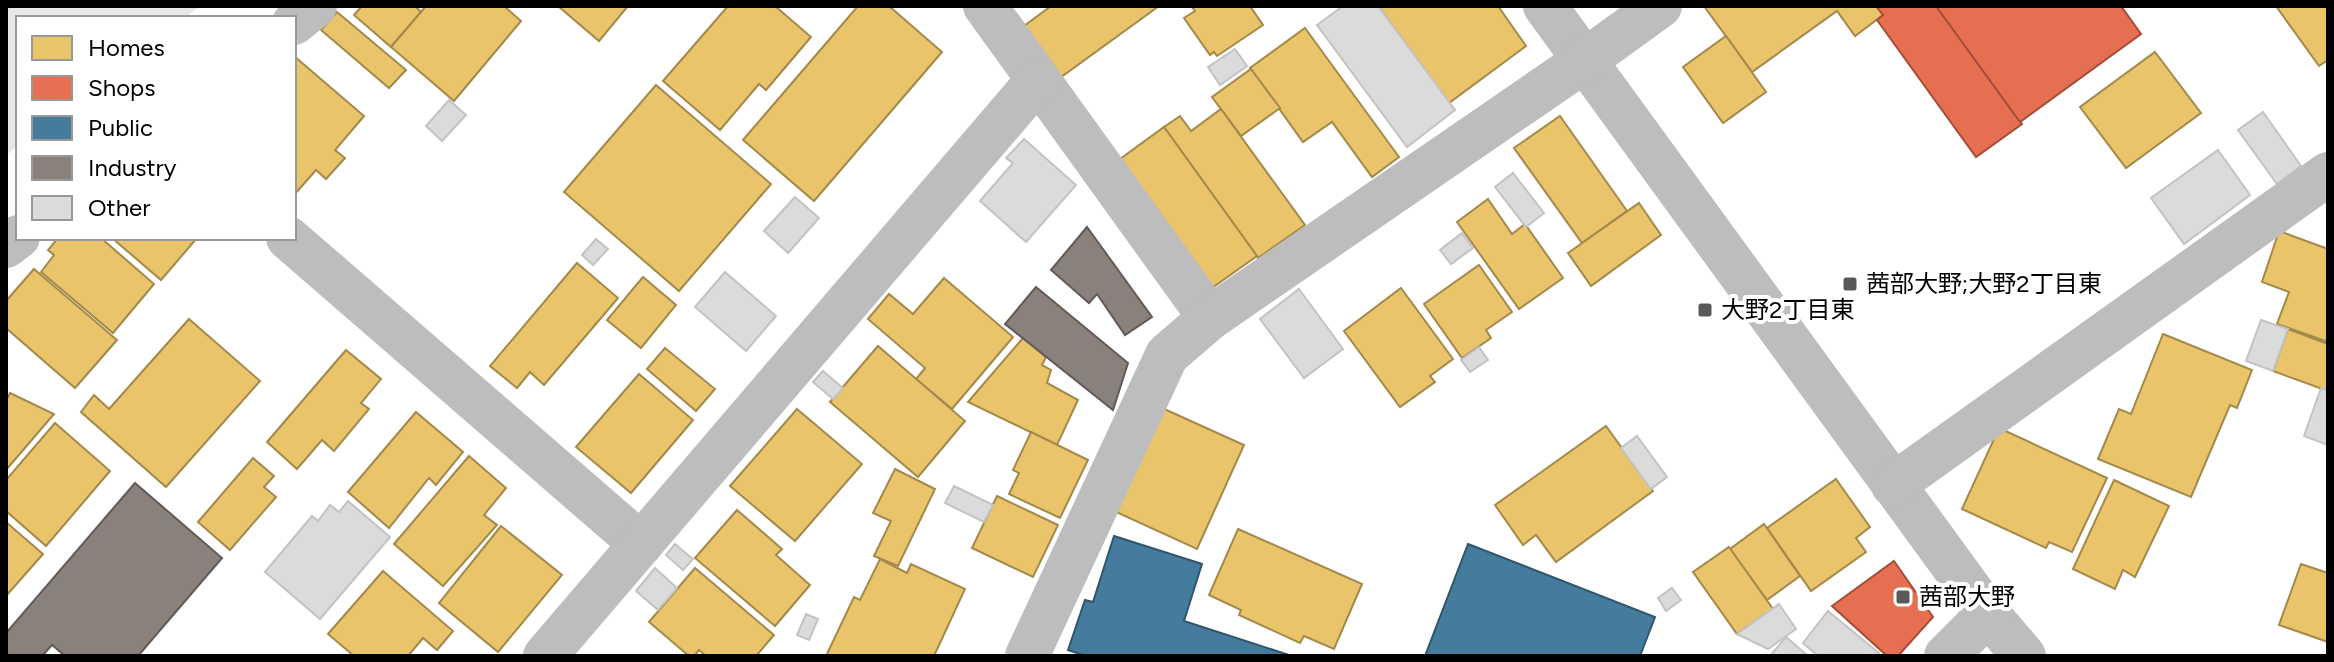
<svg xmlns="http://www.w3.org/2000/svg" width="2334" height="662" font-family="Figtree,'Noto Sans JP',sans-serif">
<rect width="100%" height="100%" fill="#fff"/>
<!-- green -->
<polygon fill="#e8e8e8" points="6,6 200,6 184,18 18,18 18,146 6,155"/>
<!-- homes -->
<g fill="#e9c46a" stroke="#a3894a" stroke-width="2">
<polygon points="362,6 415,6 421,12 391,47 354,15"/>
<polygon points="426,6 504,6 521,21 454,101 391,47"/>
<polygon points="558,6 628,6 599,41"/>
<polygon points="728,6 775,6 811,37 766,90 759,84 720,130 663,81"/>
<polygon points="858,6 889,6 942,52 814,201 743,140"/>
<polygon points="1051,6 1159,6 1057,80 1020,29"/>
<polygon points="1191,6 1250,6 1263,25 1217,56 1214,52 1210,55 1184,18 1195,11"/>
<polygon points="1378,6 1498,6 1526,46 1449,103"/>
<polygon points="1704,6 1876,6 1883,15 1855,36 1837,11 1752,72"/>
<polygon points="2276,6 2328,6 2328,60 2319,66"/>
<polygon points="337,12 406,70 389,88 321,30"/>
<polygon points="1305,28 1399,157 1372,177 1332,122 1303,142 1250,68"/>
<polygon points="1726,36 1766,92 1723,123 1683,67"/>
<polygon points="2155,52 2201,113 2126,168 2080,107"/>
<polygon points="294,56 364,116 335,150 345,158 326,179 316,170 294,195"/>
<polygon points="1251,69 1280,108 1241,136 1212,97"/>
<polygon points="656,85 771,184 679,291 564,192"/>
<polygon points="1221,109 1305,225 1258,258 1164,127 1180,116 1191,131"/>
<polygon points="1560,116 1627,211 1582,243 1514,148"/>
<polygon points="1164,127 1257,256 1209,290 1116,162"/>
<polygon points="1488,199 1512,234 1525,224 1563,278 1519,309 1457,222"/>
<polygon points="1639,203 1661,235 1591,286 1568,253"/>
<polygon points="2279,231 2328,249 2328,342 2277,324 2289,292 2262,282"/>
<polygon points="58,238 101,238 154,284 113,333 41,272 54,255 48,250"/>
<polygon points="112,238 197,238 161,280"/>
<polygon points="577,263 618,298 544,385 530,372 517,388 490,366"/>
<polygon points="1479,265 1512,312 1486,330 1491,338 1462,358 1424,304"/>
<polygon points="34,269 117,340 75,388 6,328 6,301"/>
<polygon points="643,277 676,305 641,348 607,320"/>
<polygon points="944,278 1013,337 952,409 916,379 925,368 868,319 889,294 913,314"/>
<polygon points="1401,288 1453,359 1430,376 1435,382 1400,407 1344,331"/>
<polygon points="189,319 260,381 166,487 81,412 94,395 109,409"/>
<polygon points="2288,329 2328,344 2328,391 2273,371"/>
<polygon points="2163,334 2252,370 2237,408 2230,405 2191,497 2098,459 2119,409 2131,414"/>
<polygon points="1023,338 1046,357 1042,365 1051,370 1047,383 1078,400 1057,445 968,402"/>
<polygon points="878,346 965,421 918,477 830,402"/>
<polygon points="665,348 715,389 696,411 647,369"/>
<polygon points="346,350 381,379 361,403 369,409 334,451 322,440 297,469 267,442"/>
<polygon points="639,374 693,420 631,493 576,447"/>
<polygon points="10,393 54,414 6,470 6,401"/>
<polygon points="1162,408 1244,445 1197,549 1114,511"/>
<polygon points="797,409 862,464 795,541 730,486"/>
<polygon points="416,412 463,452 436,485 429,478 389,528 348,492"/>
<polygon points="55,423 110,471 46,546 6,511 6,480"/>
<polygon points="1606,426 1653,491 1556,562 1536,535 1523,545 1495,505"/>
<polygon points="1999,428 2107,478 2072,552 2049,542 2046,548 1962,509"/>
<polygon points="1031,432 1088,460 1060,518 1009,494 1019,473 1013,470"/>
<polygon points="469,456 506,488 484,515 497,525 443,586 394,544"/>
<polygon points="253,458 274,476 264,487 276,497 230,550 198,522"/>
<polygon points="895,469 935,489 898,566 874,556 891,521 873,513"/>
<polygon points="1836,479 1870,527 1856,538 1866,552 1811,591 1767,528"/>
<polygon points="2114,480 2169,506 2135,577 2123,570 2115,589 2073,569"/>
<polygon points="997,496 1058,525 1033,577 972,548"/>
<polygon points="737,510 782,549 776,555 810,585 775,626 695,558"/>
<polygon points="6,522 43,554 6,596"/>
<polygon points="1764,524 1800,576 1767,600 1730,549"/>
<polygon points="501,526 562,575 498,652 439,603"/>
<polygon points="1238,529 1362,584 1334,649 1304,636 1300,643 1239,615 1241,610 1209,595"/>
<polygon points="1729,547 1773,609 1737,634 1693,572"/>
<polygon points="880,559 907,573 911,564 965,589 934,656 826,656 854,597 860,600"/>
<polygon points="2301,564 2328,573 2328,642 2279,625"/>
<polygon points="695,568 774,635 756,656 706,656 699,650 694,656 689,656 649,622"/>
<polygon points="383,571 453,631 437,650 423,638 408,656 354,656 328,634"/>
</g>
<!-- shops -->
<g fill="#e76f51" stroke="#a24e39" stroke-width="2">
<polygon points="1876,6 1936,6 2022,124 1976,157 1877,20 1883,15"/>
<polygon points="1936,6 2121,6 2141,34 2020,122"/>
<polygon points="1894,561 1933,617 1898,656 1887,656 1832,606"/>
</g>
<!-- public -->
<g fill="#457b9d" stroke="#30566e" stroke-width="2">
<polygon points="1114,536 1202,564 1184,621 1292,656 1086,656 1068,650 1085,600 1093,602"/>
<polygon points="1468,544 1655,617 1640,656 1425,656"/>
</g>
<!-- industry -->
<g fill="#8a817c" stroke="#615a57" stroke-width="2">
<polygon points="1087,227 1152,317 1125,335 1097,294 1089,303 1051,270"/>
<polygon points="1036,287 1128,363 1113,410 1005,324"/>
<polygon points="135,483 222,558 138,656 65,656 52,645 42,656 6,656 6,633"/>
</g>
<!-- building -->
<g fill="#dbdbdb" stroke="#c3c3c3" stroke-width="2">
<polygon points="1343,6 1378,6 1455,110 1407,147 1317,25"/>
<polygon points="1235,49 1247,66 1220,85 1208,67"/>
<polygon points="449,100 466,115 442,141 426,126"/>
<polygon points="2263,112 2301,166 2277,184 2238,130"/>
<polygon points="1024,139 1076,185 1026,242 980,201 1013,163 1006,158"/>
<polygon points="2218,150 2250,195 2184,244 2151,198"/>
<polygon points="1513,173 1544,213 1526,227 1495,187"/>
<polygon points="795,197 819,218 788,253 764,231"/>
<polygon points="1462,233 1473,248 1451,264 1440,250"/>
<polygon points="596,239 608,249 593,265 582,255"/>
<polygon points="725,272 776,316 746,351 695,307"/>
<polygon points="1299,289 1343,349 1304,378 1260,319"/>
<polygon points="2261,320 2288,329 2273,371 2246,361"/>
<polygon points="1479,347 1488,360 1470,372 1461,360"/>
<polygon points="823,371 843,388 833,399 813,382"/>
<polygon points="2321,388 2328,391 2328,445 2304,436"/>
<polygon points="1637,436 1667,477 1651,489 1621,448"/>
<polygon points="954,486 993,505 984,522 945,503"/>
<polygon points="348,501 390,537 320,619 265,572 312,516 318,521 330,505 339,512"/>
<polygon points="675,544 693,559 683,570 666,555"/>
<polygon points="655,568 677,588 658,610 636,591"/>
<polygon points="1672,588 1681,600 1666,611 1658,598"/>
<polygon points="1779,604 1796,629 1768,649 1737,634"/>
<polygon points="1828,611 1879,653 1876,656 1818,656 1803,643"/>
<polygon points="806,614 818,619 809,640 797,635"/>
<polygon points="1786,637 1808,656 1770,656"/>
</g>
<g fill="none" stroke-linecap="round" stroke-linejoin="round">
<!-- minor -->
<g stroke="#bdbdbd" stroke-width="44">
<polyline points="985,6 1210,318"/>
<polyline points="1545,6 1988,614 2024,656"/>
<polyline points="294,23 315,6"/>
<polyline points="288,238 641,544"/>
<polyline points="6,246 18,237"/>
<polyline points="1893,485 2328,174"/>
<polyline points="545,656 1037,81"/>
<polyline points="1027,656 1167,355 1210,318 1584,61 1660,6"/>
<polyline points="1946,656 1988,614"/>
</g>
</g>
<!-- markers -->
<g fill="#595959" stroke="#fff" stroke-width="3">
<rect x="1842" y="276" width="16" height="16" rx="4"/>
<rect x="1697" y="302" width="16" height="16" rx="4"/>
<rect x="1895" y="589" width="16" height="16" rx="4"/>
</g>
<g text-anchor="middle" stroke-width="8" stroke-linejoin="round" paint-order="stroke">
<!-- poi labels -->
<g font-size="24" fill="#000" stroke="#fff" text-anchor="start">
<text x="1866" y="292">茜部大野;大野2丁目東</text>
<text x="1721" y="318">大野2丁目東</text>
<text x="1919" y="605">茜部大野</text>
</g>
</g>
<!-- border -->
<rect width="2334" height="662" fill="none" stroke="#000000" stroke-width="16"/>
<!-- legend -->
<rect x="16" y="16" width="280" height="224" fill="#ffffff" stroke="#999999" stroke-width="2"/>
<rect x="32" y="36" width="40" height="24" fill="#e9c46a" stroke="#999999" stroke-width="2"/>
<text x="88" y="56" font-size="24" fill="#000000">Homes</text>
<rect x="32" y="76" width="40" height="24" fill="#e76f51" stroke="#999999" stroke-width="2"/>
<text x="88" y="96" font-size="24" fill="#000000">Shops</text>
<rect x="32" y="116" width="40" height="24" fill="#457b9d" stroke="#999999" stroke-width="2"/>
<text x="88" y="136" font-size="24" fill="#000000">Public</text>
<rect x="32" y="156" width="40" height="24" fill="#8a817c" stroke="#999999" stroke-width="2"/>
<text x="88" y="176" font-size="24" fill="#000000">Industry</text>
<rect x="32" y="196" width="40" height="24" fill="#dbdbdb" stroke="#999999" stroke-width="2"/>
<text x="88" y="216" font-size="24" fill="#000000">Other</text>
</svg>
